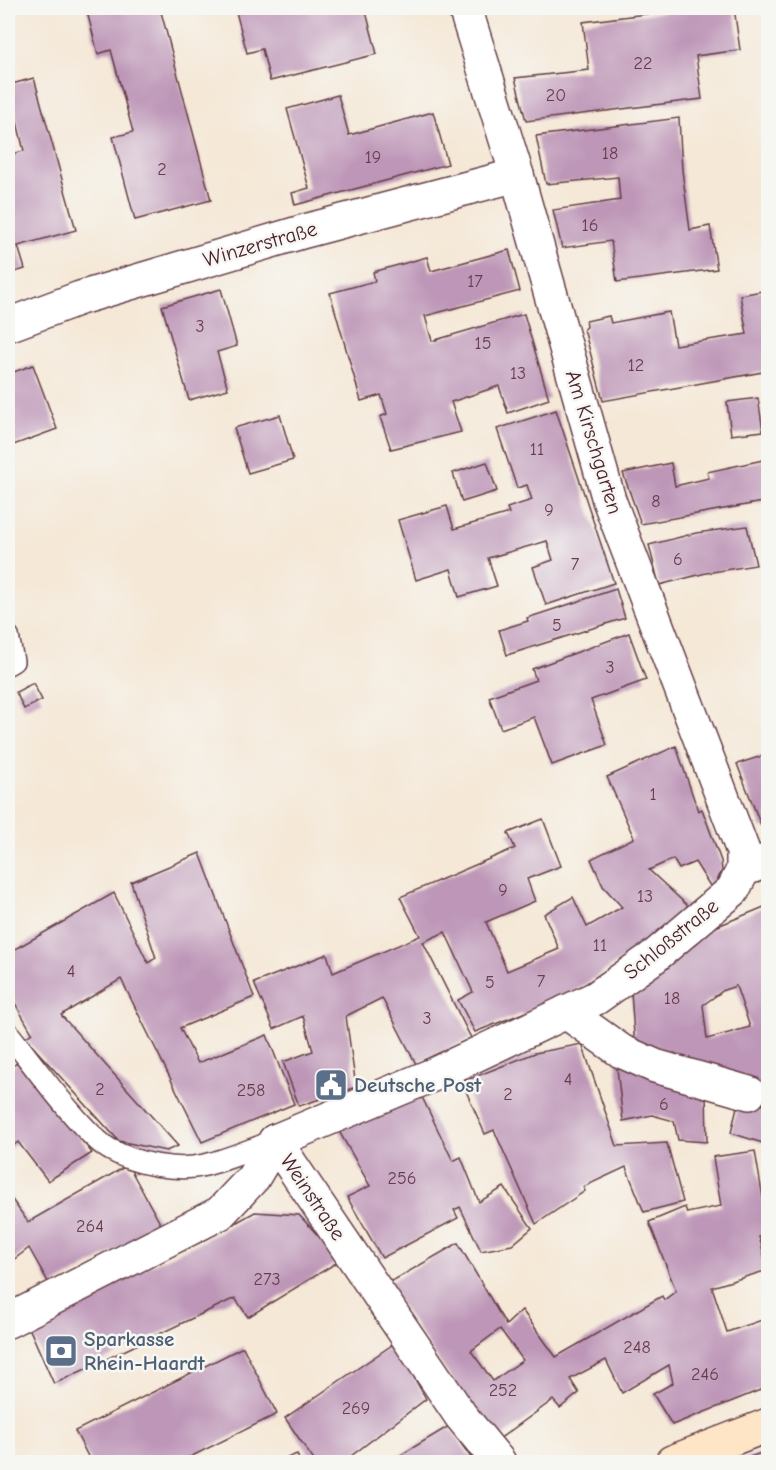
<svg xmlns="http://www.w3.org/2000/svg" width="776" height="1470" font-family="'Comic Neue',sans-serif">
<rect width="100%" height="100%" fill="#f6f6f2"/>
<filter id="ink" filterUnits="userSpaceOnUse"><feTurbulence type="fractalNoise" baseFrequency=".0167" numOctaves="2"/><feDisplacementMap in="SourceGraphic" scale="12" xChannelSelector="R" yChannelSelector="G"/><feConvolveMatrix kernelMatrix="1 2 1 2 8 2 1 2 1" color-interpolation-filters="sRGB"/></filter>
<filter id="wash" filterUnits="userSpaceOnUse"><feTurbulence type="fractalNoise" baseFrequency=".008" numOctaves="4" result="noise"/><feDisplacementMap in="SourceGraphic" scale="24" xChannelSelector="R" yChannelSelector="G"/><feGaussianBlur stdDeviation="1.35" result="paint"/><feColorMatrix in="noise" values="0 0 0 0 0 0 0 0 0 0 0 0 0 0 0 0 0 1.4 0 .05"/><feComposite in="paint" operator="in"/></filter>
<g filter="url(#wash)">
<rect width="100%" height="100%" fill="#f5e8d7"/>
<g id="blocks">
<!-- building -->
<g fill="#be97b8" fill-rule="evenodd">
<polygon points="86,8 160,8 211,200 135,220 113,137 133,132 111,50 98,54"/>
<polygon points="235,8 365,8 377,54 270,81 262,49 247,53"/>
<polygon points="693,8 734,8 740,50 696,56 702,99 526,121 515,78 589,70 583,22"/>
<polygon points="34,78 76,230 18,246 25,269 8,274 8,155 24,151 8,85"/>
<polygon points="338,95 349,135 433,112 448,164 295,205 292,193 309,188 287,109"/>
<polygon points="679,118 682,170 690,230 710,226 717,269 617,282 611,241 562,248 553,210 620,200 618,177 546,184 536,136"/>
<polygon points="509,250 520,291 425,316 432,341 524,314 549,399 508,413 499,386 451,402 461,432 391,449 380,417 387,414 381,395 361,401 330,293 375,281 373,272 427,257 431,271"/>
<polygon points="221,289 237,346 217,352 228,389 189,400 162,306"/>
<polygon points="768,290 768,371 603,401 584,329 587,327 586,321 609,316 611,323 669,312 675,345 747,334 740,295"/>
<polygon points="33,365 57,429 8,447 8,374"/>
<polygon points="758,398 763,431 731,435 727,402"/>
<polygon points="556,410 614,583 546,605 533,567 553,560 547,541 488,558 497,586 459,597 451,569 416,580 398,520 447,506 454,529 509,513 507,508 532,500 527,485 517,488 497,429"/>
<polygon points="280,415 293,460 248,473 234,428"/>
<polygon points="768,459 768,501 641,524 623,473 671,463 675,486 709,478 707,472"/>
<polygon points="487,462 497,491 462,502 453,473"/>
<polygon points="747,526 756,565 706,573 659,585 649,545 696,533"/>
<polygon points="616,589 625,618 507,655 499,630 528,621 527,618"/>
<polygon points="629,633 646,680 591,700 607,745 552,765 534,717 501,729 489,697 536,680 532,669"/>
<polygon points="33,683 42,700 24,709 16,692"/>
<polygon points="676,746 698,811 702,809 721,861 722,871 712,889 695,862 679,869 673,859 649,870 689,907 650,940 575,991 524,1017 523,1013 475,1032 458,1000 473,992 445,932 423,942 471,1038 416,1064 382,998 346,1016 356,1087 299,1106 283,1062 313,1051 303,1016 274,1029 254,983 327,954 333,973 420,936 400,897 515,848 508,833 543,819 561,866 527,879 535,901 486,922 507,971 559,949 544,914 573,897 587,927 622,907 603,886 591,859 634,838 607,777"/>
<polygon points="768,754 768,826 762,828 737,764"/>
<polygon points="200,853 254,997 180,1028 198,1063 267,1035 294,1104 202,1142 121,979 61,1015 178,1146 166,1151 119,1141 25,1038 32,1033 8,991 8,953 114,893 148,963 156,958 131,882"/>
<path d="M764,907L768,917V1085L759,1089L635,1049L631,991L701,933ZM736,986L750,1027L707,1039L703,1005L724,990Z"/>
<polygon points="582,1044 617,1146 667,1143 683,1202 644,1212 626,1167 583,1187 585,1191 536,1224 494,1130 485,1134 462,1082 535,1053"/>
<polygon points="616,1060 706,1093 707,1142 678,1140 674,1121 652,1115 623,1121"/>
<polygon points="19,1061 92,1153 48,1181 18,1142 8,1150 8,1070"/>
<polygon points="420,1093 453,1161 461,1157 479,1202 504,1187 532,1228 512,1245 481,1251 460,1207 454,1210 458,1218 382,1258 347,1197 370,1186 339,1131"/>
<polygon points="739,1098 768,1106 768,1154 764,1153 766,1144 731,1133"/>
<path d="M755,1151L768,1228V1234L759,1237L768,1270L712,1287L727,1332L768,1318V1387L672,1425L653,1394L673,1383L669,1365L622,1393L606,1360L570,1379L579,1393L560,1408L553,1400L499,1439L445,1370L387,1284L458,1243L506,1325L522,1310L556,1357L662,1296L664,1300L676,1291L649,1222L685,1207L687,1213L721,1206L713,1157ZM500,1329L523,1360L493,1381L471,1351Z"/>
<polygon points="128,1165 161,1225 51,1287 29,1248 8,1264 8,1194 28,1222"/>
<polygon points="255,1212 299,1215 341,1260 248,1317 235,1298 54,1384 27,1323 205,1240"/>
<polygon points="395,1343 426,1399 343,1462 315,1462 285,1418"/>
<polygon points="243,1347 277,1414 180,1462 91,1462 75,1431"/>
<polygon points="449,1426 474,1462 389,1462"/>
<polygon points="767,1451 768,1462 735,1462"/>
<polygon points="297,1454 300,1462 277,1462"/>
</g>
</g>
</g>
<g filter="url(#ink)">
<use href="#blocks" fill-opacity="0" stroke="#643d45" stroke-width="1.5"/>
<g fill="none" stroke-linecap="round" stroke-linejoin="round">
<defs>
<g id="lane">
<polyline points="8,636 13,661 8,664"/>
<path d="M8,1033C30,1060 84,1136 111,1150C136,1164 177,1172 205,1165C229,1159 252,1149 275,1141"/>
</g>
<g id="street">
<polyline points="465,8 517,175 609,500 743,851 743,870"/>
<polyline points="8,325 80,298 305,231 517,175"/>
<polyline points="566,1012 621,1051 655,1066 749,1093"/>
<polyline points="275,1141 435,1074 596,998 655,956 733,890 743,870 768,860"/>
<polyline points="275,1141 461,1416 499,1462"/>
<polyline points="8,1321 220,1213 253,1178 275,1141"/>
</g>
<polyline id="secondary" points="672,1462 768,1425"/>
</defs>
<!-- lane casing -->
<use href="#lane" stroke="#643d45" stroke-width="24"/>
<!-- street casing -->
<use href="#street" stroke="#643d45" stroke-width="36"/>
<!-- secondary casing -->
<use href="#secondary" stroke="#643d45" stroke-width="36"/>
<!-- lane -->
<use href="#lane" stroke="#fff" stroke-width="21"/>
<!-- street -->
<use href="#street" stroke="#fff" stroke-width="33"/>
<!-- secondary -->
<use href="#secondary" stroke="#fde5c5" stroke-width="33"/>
</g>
</g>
<!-- icons -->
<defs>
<symbol id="civic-square" viewBox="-11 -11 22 22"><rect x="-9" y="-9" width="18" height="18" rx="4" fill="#5c6f8a" stroke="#f6f6f2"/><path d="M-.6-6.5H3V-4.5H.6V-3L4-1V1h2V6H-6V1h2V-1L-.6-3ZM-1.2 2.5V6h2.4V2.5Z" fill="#fff"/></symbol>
<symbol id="bank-square" viewBox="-11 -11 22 22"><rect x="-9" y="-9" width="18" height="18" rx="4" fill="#5c6f8a" stroke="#f6f6f2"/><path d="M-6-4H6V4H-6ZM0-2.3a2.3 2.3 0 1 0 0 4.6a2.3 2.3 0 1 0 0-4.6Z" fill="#fff"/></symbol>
</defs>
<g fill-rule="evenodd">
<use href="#civic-square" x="312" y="1066" width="38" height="38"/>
<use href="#bank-square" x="42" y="1332" width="38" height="38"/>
</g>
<g text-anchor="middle" stroke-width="5" stroke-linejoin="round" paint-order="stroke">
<!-- number labels -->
<g font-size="18" fill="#673d4e">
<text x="643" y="69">22</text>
<text x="556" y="101">20</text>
<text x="610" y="159">18</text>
<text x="373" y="163">19</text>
<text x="162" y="175">2</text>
<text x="590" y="231">16</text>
<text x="475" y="287">17</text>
<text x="200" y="332">3</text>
<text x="483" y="349">15</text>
<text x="636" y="371">12</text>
<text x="518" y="379">13</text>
<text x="537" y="455">11</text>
<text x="656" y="507">8</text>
<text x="549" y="516">9</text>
<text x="678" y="565">6</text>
<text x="575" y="570">7</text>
<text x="557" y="631">5</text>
<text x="610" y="673">3</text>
<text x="653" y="800">1</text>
<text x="503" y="896">9</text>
<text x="645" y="902">13</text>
<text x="600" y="951">11</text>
<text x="71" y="977">4</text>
<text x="541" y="987">7</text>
<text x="490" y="988">5</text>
<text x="672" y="1004">18</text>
<text x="427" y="1024">3</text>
<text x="568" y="1085">4</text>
<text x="100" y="1095">2</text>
<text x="251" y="1096">258</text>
<text x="508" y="1100">2</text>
<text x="664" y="1110">6</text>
<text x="402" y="1184">256</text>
<text x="90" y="1232">264</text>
<text x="267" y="1285">273</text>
<text x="637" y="1353">248</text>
<text x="705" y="1380">246</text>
<text x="503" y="1396">252</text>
<text x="356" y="1414">269</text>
</g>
<!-- street labels -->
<g font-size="21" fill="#4a1f2b" stroke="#f6f6f2">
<text transform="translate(260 244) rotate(-16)" y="7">Winzerstraße</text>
<text transform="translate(594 442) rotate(73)" y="7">Am Kirschgarten</text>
<text transform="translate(671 939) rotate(-39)" y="7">Schloßstraße</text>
<text transform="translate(313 1197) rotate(56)" y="7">Weinstraße</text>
</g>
<!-- service labels -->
<g font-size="21" font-weight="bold" fill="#4e5e75" stroke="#f6f6f2" text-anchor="start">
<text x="354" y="1092">Deutsche Post</text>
<text x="84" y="1346">Sparkasse<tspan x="84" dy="24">Rhein-Haardt</tspan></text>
</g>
</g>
<!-- margin -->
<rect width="776" height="1470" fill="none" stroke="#f6f6f2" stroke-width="30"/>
</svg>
